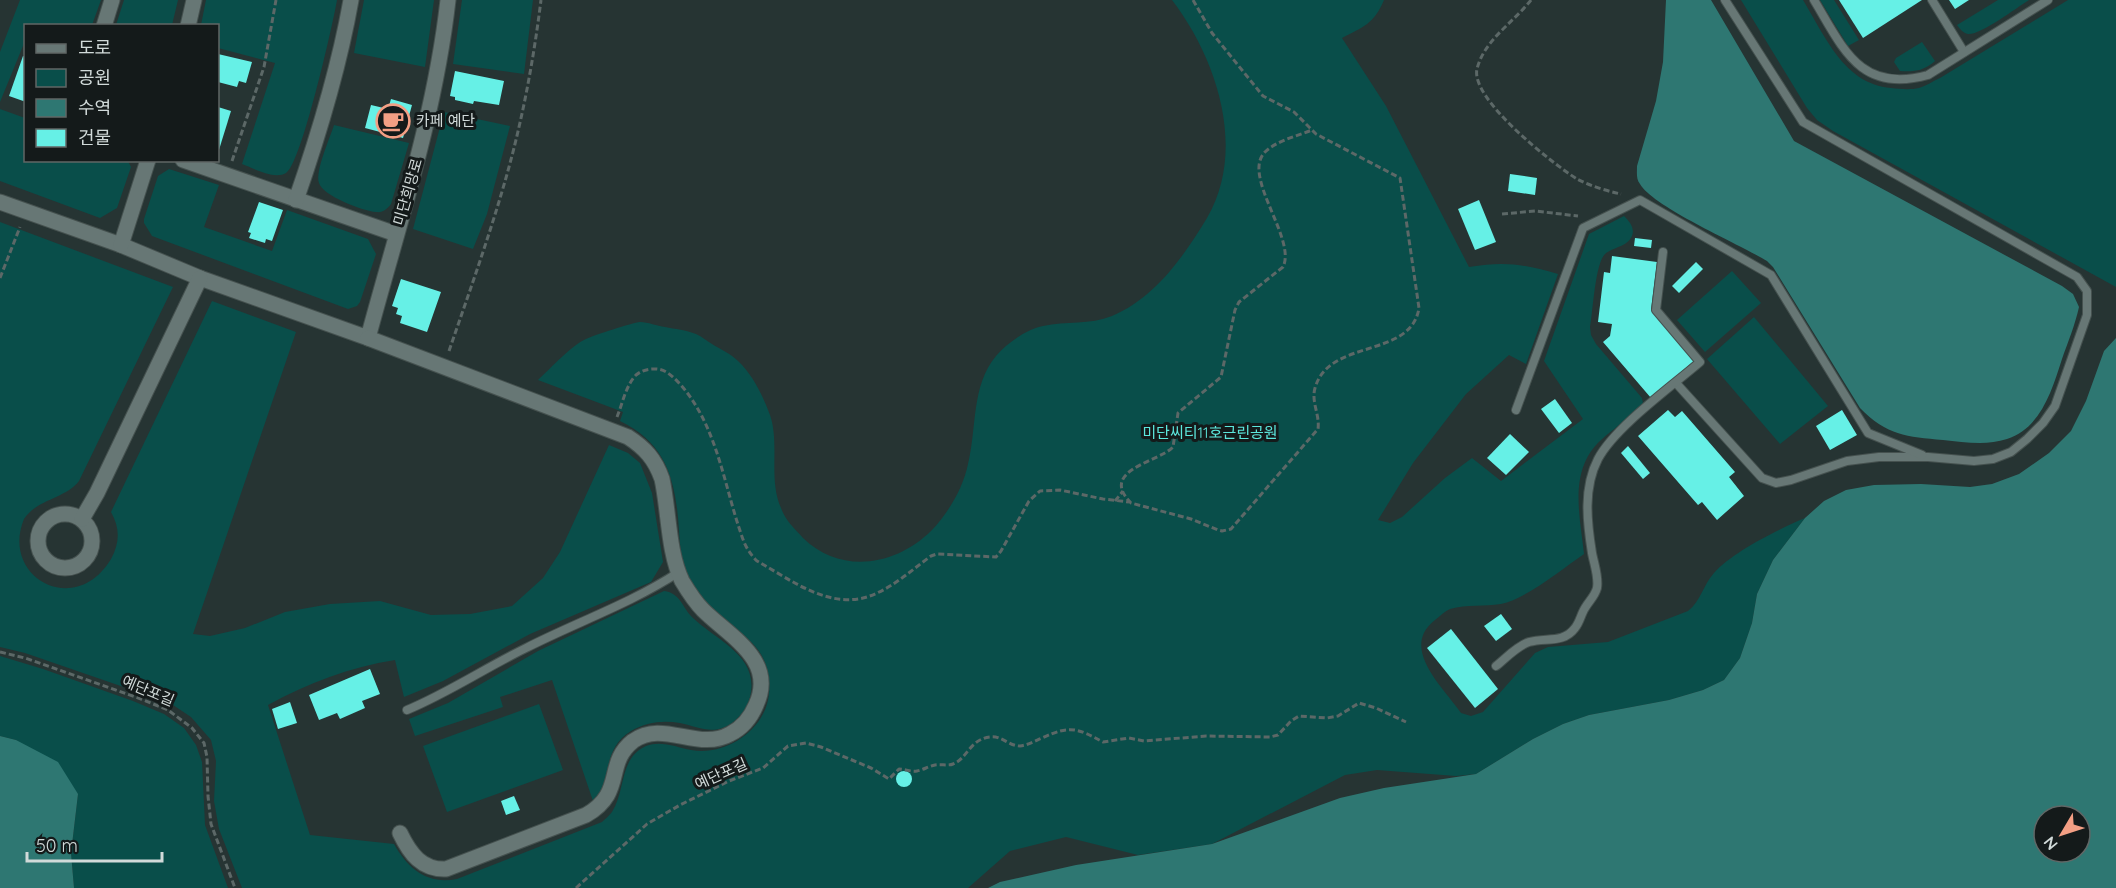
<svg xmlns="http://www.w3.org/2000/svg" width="2116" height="888" font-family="Quicksand,'Noto Sans KR',sans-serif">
<rect width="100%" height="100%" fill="#263433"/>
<!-- green -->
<g fill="#094e4a">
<polygon points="20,0 101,0 92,25 26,26 25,41 0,102 0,52"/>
<polygon points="124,0 178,0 172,25 116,25"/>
<path d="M206,0H337C333,24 301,165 286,173C274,180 253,168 242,164L275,63L218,48V26L201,25Z"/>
<polygon points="364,0 434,0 425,67 354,53"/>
<polygon points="462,0 533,0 524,74 453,64"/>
<path d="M1172,0H1384C1374,24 1363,27 1342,38L1386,106L1469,267C1505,261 1523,264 1558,274L1526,364L1509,355L1466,394L1413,463L1378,520L1390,523L1402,517L1445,478L1472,458L1501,481L1583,419L1544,361L1589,234L1624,216C1630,222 1635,228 1632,236C1627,247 1613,247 1605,254C1595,264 1593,311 1590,327L1591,335L1596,344L1642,398L1643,404C1631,418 1614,428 1601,440C1568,470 1580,516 1584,554C1562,569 1526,599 1501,604C1484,607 1467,604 1450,609C1445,611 1440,616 1435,620C1399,648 1443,687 1461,713L1471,716L1483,712L1535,653L1548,647L1608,642L1688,611C1701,601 1703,585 1714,573C1732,552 1779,529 1805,518L1773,560L1757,594L1752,623L1740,658L1724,680L1703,690L1669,700L1589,715L1563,724L1533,739L1476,774L1456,776L1377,770L1345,775L1212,844L1138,855L1066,837L1010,851L968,888H242L219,829L214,801L216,761L211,740L191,717L170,703L25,653L0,647V222L173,287L79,481C65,499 37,499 24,519C0,577 75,619 111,559C120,542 120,528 111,512L212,301L296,332L193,634L210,636L245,628L285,612L330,604L380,601L431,615L470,614L512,606L543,578L560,552L609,445L628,453L640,463L652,493L663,562L651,582L530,634L443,681L404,697L395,660C350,667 308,683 268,705L310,835L394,844C408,869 428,885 457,879L602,822C605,819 609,816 612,812C626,790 619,758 646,746C661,740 676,747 691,750C719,755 750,739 763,714C769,703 770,691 769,679C764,635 727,631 703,602C698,595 693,586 689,579C681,564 680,546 679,530C676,482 667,443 620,421L623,412L538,380C550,369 573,344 586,339C594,335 632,323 640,322C648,322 657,326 665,327C675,329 686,330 696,334C701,336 707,341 712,344C720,349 731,354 738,361C753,375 763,396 770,415C780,444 768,479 781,508C785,520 795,529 803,538C841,575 896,566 932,530C949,512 963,488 968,464C977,428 971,386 996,356C1007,343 1027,329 1043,326C1066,321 1090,325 1112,316C1155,298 1184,256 1207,218C1247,149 1217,59 1172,0Z"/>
<path d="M1741,0H1803C1825,36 1844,84 1891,88C1900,89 1910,90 1919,88C1926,86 1933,81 1940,78L2068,0H2116V287L1833,131L1817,120L1807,108Z"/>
<polygon points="1820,0 1834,0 1859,40 1848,46"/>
<path d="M1998,0H2029C2016,8 1981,35 1968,34C1963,33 1960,29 1957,25Z"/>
<path d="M1922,42L1935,61C1924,71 1913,72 1900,71L1894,62L1896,58Z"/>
<polygon points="0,109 25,118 26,160 128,161 131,167 117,208 100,218 0,181"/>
<polygon points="444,112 510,126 487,214 473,249 413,229"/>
<path d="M334,125L409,143L391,204C387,209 383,213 376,212C363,211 323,196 319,183C315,171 330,138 334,125Z"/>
<polygon points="169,169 219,185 204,227 272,251 287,210 368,239 376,254 360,302 357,306 348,309 152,236 144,223 144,219 158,176"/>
<polygon points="1732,271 1761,303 1705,352 1677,320"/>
<polygon points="1754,317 1828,406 1780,444 1707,359"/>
<path d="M664,591C681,593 682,608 693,618C717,641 760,656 750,697C747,708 741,716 732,723C713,736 699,727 680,723C663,720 646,722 631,731C600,750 614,781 593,801L552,680L500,697L503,707L415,736L409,719L448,703L538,651Z"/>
<polygon points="0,656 43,669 133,701 164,714 184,728 196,745 202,762 205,825 228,888 74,888 71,853 78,794 16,740 0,736"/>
<polygon points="539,704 563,770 447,812 423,746"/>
</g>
<!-- water -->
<g fill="#2e7772" fill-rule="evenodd">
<path d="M1666,0H1711L1794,141L2062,286L2073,294L2079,307C2075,325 2068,342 2062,359C2052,390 2041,428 2007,439C1986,446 1964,442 1943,440C1907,437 1886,435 1860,408L1773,267L1767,261C1741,245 1653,207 1640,184C1636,179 1637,173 1637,166L1656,101L1663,62Z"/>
<path d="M2116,338V888H988L1000,882L1076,865L1212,844L1340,798L1384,788L1476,774L1533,739L1563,724L1589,715L1669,700L1703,690L1724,680L1740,658L1752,623L1757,594L1773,560L1805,518L1824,501L1846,490L1874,485L1921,484L1970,487L1992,484L2019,474L2049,453L2071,431L2086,401L2104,351ZM2044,816H2080V852H2044Z"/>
<polygon points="0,736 16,740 58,762 78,794 71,853 74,888 0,888"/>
</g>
<!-- building -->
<g fill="#66f0e6">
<polygon points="1839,0 1922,0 1863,38"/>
<polygon points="1949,0 1969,0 1955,9"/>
<polygon points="218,54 252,62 246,83 239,81 237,87 218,82"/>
<polygon points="23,56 26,57 26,102 9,96"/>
<polygon points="455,71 504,81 499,105 474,101 473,104 455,100 455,97 450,96"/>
<polygon points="391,99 412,105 403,138 365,128 371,105 388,109"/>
<polygon points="218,107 231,111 218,153"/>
<polygon points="1510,174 1537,178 1535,195 1508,191"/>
<polygon points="1479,200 1496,242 1475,250 1458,209"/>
<polygon points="259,202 283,210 272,241 266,239 265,243 249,238 251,233 248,232"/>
<polygon points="1635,238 1652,240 1651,248 1634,246"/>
<polygon points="1612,256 1657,262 1651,310 1695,360 1651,398 1603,342 1610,336 1612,324 1598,322 1604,272 1610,273"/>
<polygon points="1696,262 1703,269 1679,293 1672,286"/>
<polygon points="401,279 441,292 427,332 400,323 402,316 396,314 398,308 392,306"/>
<polygon points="1555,399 1572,423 1559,433 1541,409"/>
<polygon points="1668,410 1675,417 1682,411 1735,472 1729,477 1744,496 1717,520 1702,502 1698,505 1638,436"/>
<polygon points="1842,410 1857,435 1830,450 1816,426"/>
<polygon points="1510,434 1529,452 1506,475 1487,458"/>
<polygon points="1628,446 1650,473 1643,479 1621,453"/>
<polygon points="1501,614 1512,629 1496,641 1484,626"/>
<polygon points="1451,629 1498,689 1475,708 1427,648"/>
<polygon points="370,669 380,694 362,701 365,708 340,719 337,713 319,720 309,695"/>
<polygon points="290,702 297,723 278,729 272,709"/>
<circle cx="904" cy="779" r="8"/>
<polygon points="514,796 520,810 506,815 501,801"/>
</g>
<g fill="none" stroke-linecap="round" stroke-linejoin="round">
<defs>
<g id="service">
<path d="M1814,0C1843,48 1860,94 1928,75L2048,0"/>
<polyline points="1932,0 1964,52"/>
<polyline points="1676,383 1762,478 1776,483 1791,480 1847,461 1879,457 1928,457 1974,461 1993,459 2011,452 2027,439 2043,423 2055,406 2087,315 2087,291 2077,277 1803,122 1725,0"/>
<polyline points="1516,410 1583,228 1640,200 1771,275 1868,433 1922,455"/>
<path d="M1496,666C1506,658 1517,646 1529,642C1546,637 1563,644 1575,628C1580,622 1581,614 1585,608C1589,601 1595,596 1597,588C1599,577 1594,564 1592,553C1587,522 1583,488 1598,459C1615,427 1671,387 1700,362L1656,310L1663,252"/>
<path d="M407,710C448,693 485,668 526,648C577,622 630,604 679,572"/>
</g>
<g id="minor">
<polyline points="104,26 112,0"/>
<polyline points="188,26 194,0"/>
<polyline points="183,160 396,234"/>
<path d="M296,200C319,134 339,68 351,0"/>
<path d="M0,202L121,245L200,278L368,338C398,226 435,116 448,0"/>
<polyline points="121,245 148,160"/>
<path d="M368,338L628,437C645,448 655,459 662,479C669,511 668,552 682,581C688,591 695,602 703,610C729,636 777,660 756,705C751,717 742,728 730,734C698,752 663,719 633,741C604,764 626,792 586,815L446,869C422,870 410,854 400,833"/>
<circle cx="65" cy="541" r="27"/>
<polyline points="82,519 97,493 200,278"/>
</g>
</defs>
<!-- service casing -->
<use href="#service" stroke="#45514f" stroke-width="10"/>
<!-- minor casing -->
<use href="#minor" stroke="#45514f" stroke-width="17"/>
<!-- path -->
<g stroke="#5c6867" stroke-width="3" stroke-dasharray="6 3" stroke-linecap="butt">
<path d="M1193,0L1212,33L1263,96L1294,112L1316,134L1400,178L1419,308C1411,359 1329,338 1315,388C1311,402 1320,415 1318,429L1231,529L1222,531L1218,530L1191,519L1131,503C1098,470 1159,462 1173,447L1178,413L1221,377L1235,310L1239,302L1283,267C1297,239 1241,176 1265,152C1276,141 1297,136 1312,130"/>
<path d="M1531,0C1514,22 1484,40 1477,69C1470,99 1553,164 1577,179C1590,186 1607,191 1621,194"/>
<polyline points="232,161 264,67 276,0"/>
<polyline points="1502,214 1535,211 1578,216"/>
<polyline points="0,278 20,227"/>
<path d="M449,351C470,290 492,229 509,167C524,112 534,56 541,0"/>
<path d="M617,417C622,405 626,385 636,375C641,371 647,369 653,369C665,368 672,376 680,384C719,428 724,489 744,542C747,549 751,555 757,561C793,581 834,614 877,593C897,584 913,569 931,556L937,554L996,557L1001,551L1029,501L1040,491L1060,490L1103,499L1129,502"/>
<polyline points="1115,501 1123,491"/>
<polyline points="0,652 25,658 141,699 168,710 192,728 204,743 207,757 208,796 211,824 235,888"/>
<path d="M576,888L647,824L680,805L729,781L763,768L788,746L806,743L821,747L871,768L889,779L899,769C905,769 911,772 917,771C923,770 929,766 935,765C941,764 948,766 953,764C967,759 970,739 990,737C1001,735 1009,746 1020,746C1028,745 1035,741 1042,738C1070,725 1077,728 1103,742L1129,738L1144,741L1206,736L1270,737L1278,735L1291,721L1299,716L1327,718L1338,716L1359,703L1376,708L1406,722"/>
</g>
<!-- service -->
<use href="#service" stroke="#677775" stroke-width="8"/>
<!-- minor -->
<use href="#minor" stroke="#677775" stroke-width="15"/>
</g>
<!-- icons -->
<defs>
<symbol id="cafe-ring" viewBox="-11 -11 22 22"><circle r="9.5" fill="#141a1a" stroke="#f39f84" stroke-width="1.5"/><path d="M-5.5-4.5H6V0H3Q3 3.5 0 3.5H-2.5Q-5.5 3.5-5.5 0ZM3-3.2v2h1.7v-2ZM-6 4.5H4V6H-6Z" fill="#f39f84"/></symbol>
</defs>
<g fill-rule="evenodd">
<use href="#cafe-ring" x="374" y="102" width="38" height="38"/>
</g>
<g text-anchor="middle" stroke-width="6" stroke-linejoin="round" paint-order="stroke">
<!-- poi labels -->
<g font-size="15" fill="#d1dad9" stroke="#141a1a" text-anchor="start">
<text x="416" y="126">카페 예단</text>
</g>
<!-- street labels -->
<g font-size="15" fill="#d1dad9" stroke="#141a1a">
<text transform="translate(408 192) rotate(-74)" y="5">미단희망로</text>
<text transform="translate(148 691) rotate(23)" y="5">예단포길</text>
<text transform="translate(721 774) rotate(-24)" y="5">예단포길</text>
</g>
<!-- park labels -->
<g font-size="15" fill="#5ce7dd" stroke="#141a1a">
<text x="1210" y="438">미단씨티11호근린공원</text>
</g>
</g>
<!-- legend -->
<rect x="24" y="24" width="195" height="138" fill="#141a1a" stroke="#606766" stroke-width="1.5"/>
<rect x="36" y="44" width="30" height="9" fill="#677775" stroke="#606766" stroke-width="1.5"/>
<text x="78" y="54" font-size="18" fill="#d1dad9">도로</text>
<rect x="36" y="69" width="30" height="18" fill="#094e4a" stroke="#606766" stroke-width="1.5"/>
<text x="78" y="84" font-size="18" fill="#d1dad9">공원</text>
<rect x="36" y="99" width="30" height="18" fill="#2e7772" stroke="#606766" stroke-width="1.5"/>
<text x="78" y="114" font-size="18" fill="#d1dad9">수역</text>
<rect x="36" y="129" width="30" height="18" fill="#66f0e6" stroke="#606766" stroke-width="1.5"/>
<text x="78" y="144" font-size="18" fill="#d1dad9">건물</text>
<!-- north arrow -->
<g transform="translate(2062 834) rotate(231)"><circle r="28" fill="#141a1a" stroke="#606766" stroke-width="1.5"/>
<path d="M0-4.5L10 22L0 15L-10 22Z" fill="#f39f84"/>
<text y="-9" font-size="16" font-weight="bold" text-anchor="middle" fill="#d1dad9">N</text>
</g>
<!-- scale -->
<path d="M27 852v9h135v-9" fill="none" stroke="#d1dad9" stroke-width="3"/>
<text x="36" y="852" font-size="18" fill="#d1dad9" stroke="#141a1a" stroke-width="4.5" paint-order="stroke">50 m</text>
</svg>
